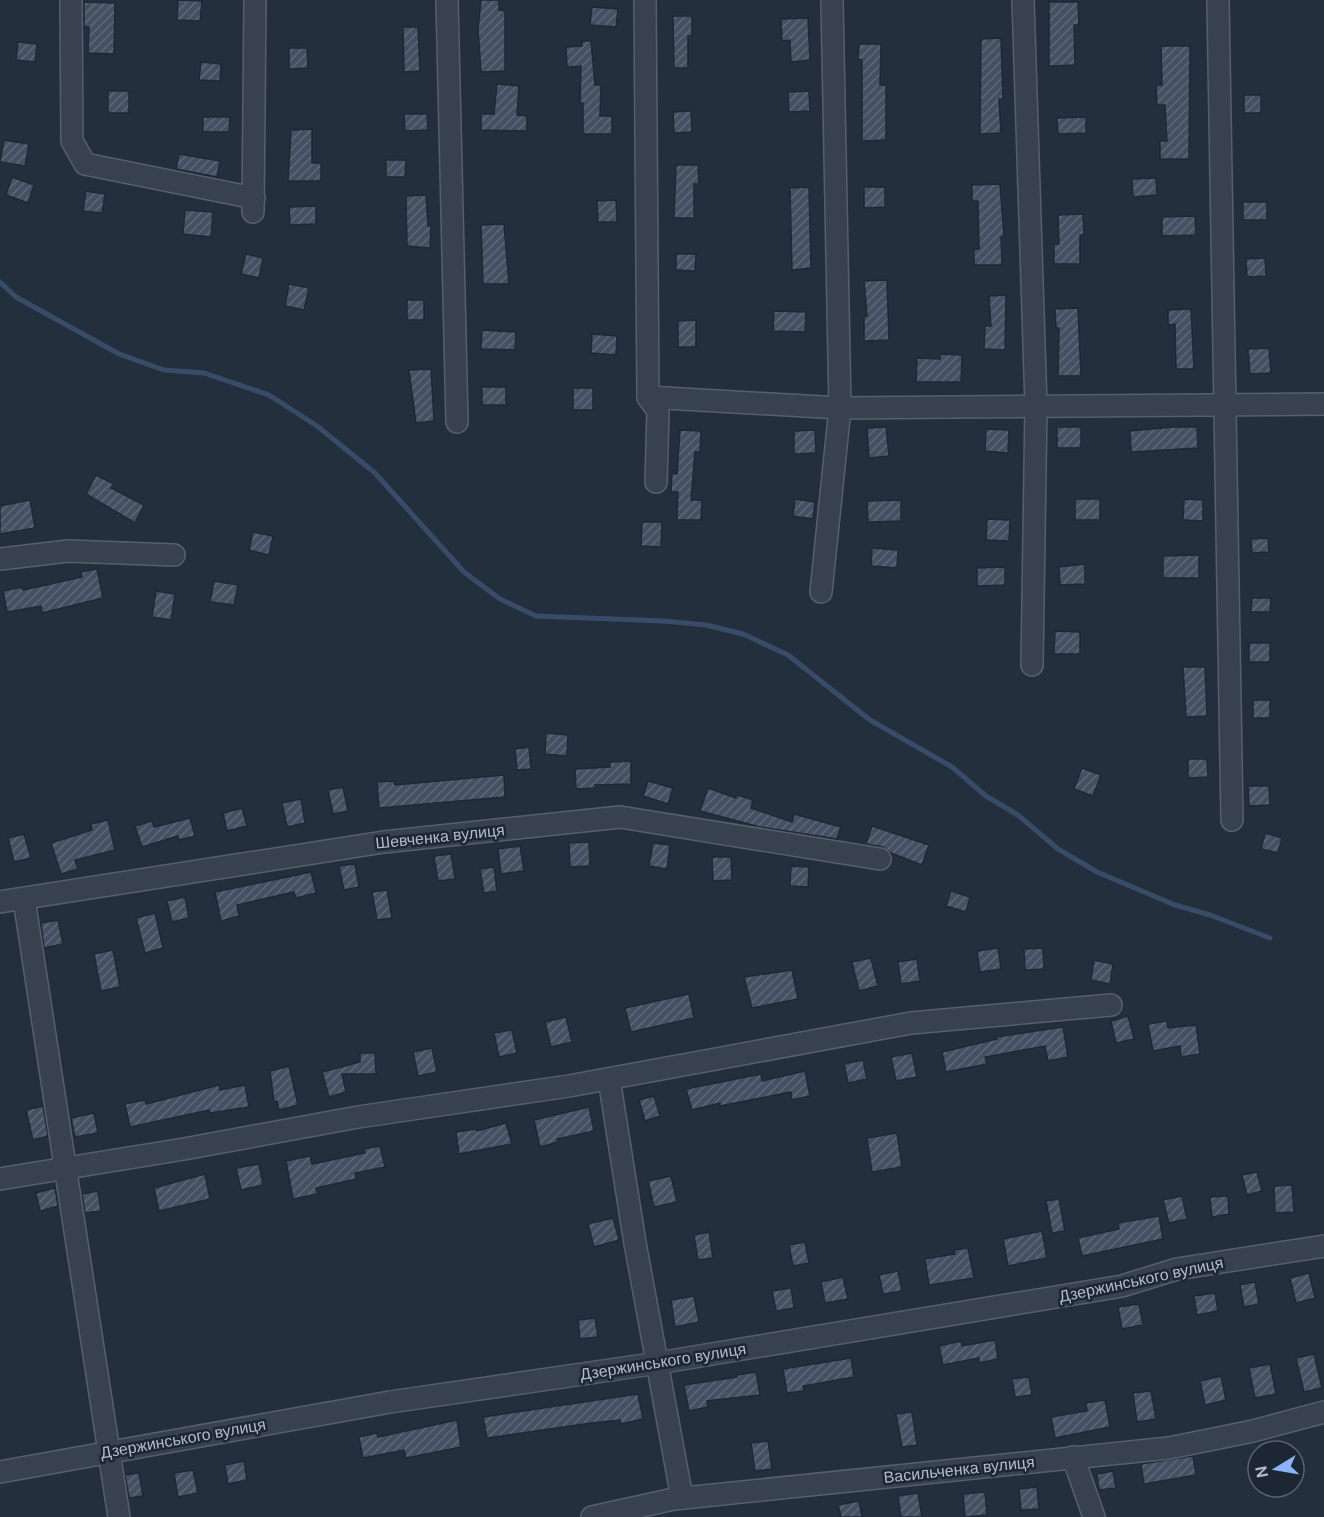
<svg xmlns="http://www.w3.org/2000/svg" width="1324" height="1517" font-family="'DM Sans',sans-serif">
<defs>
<pattern id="building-hatch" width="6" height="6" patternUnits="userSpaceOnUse" patternTransform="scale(1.5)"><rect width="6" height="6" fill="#455162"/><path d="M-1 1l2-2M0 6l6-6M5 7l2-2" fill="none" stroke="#5d6877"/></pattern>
</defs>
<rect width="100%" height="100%" fill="#242f3e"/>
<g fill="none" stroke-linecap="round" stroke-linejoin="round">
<!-- stream -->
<polyline stroke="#394c67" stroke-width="5" points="0,282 16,297 119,354 164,370 204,373 269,395 317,426 375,473 464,572 500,599 536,616 664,621 706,625 743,634 788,655 870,720 952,767 986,796 1018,815 1058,849 1097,872 1175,905 1210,915 1270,938"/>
</g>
<!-- building -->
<g fill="url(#building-hatch)" stroke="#1f2835" stroke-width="1.5">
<polygon points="178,0 202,1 200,21 177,20"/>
<polygon points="481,0 499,0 499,10 505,11 505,71 481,72 478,29"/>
<polygon points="84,2 115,3 114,54 88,53 89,27 84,27"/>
<polygon points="1049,2 1078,2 1079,25 1074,25 1075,65 1049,66"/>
<polygon points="592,7 618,9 616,27 590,25"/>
<polygon points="673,16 692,16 692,36 688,36 688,68 674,68"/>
<polygon points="808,18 810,60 791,62 790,40 782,41 781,19"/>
<polygon points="403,27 418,27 420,71 404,72"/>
<polygon points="1001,38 1003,99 999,99 1001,133 980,134 981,39"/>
<polygon points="582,41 591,41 595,85 601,85 600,116 612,116 612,134 583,134 583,103 580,103 581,66 567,67 566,47 582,46"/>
<polygon points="18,42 37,44 35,62 16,60"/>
<polygon points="859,44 881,44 880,85 886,85 886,140 862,141 862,60 858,59"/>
<polygon points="1161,46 1190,46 1189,159 1160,159 1160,141 1167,141 1165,105 1157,105 1156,85 1162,85"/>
<polygon points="289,48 307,48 308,68 289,69"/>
<polygon points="201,62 221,64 220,81 199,80"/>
<polygon points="497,84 519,86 517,115 527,116 527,131 481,130 481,114 494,114"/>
<rect x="108" y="91" width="21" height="22"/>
<polygon points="809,91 810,111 789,112 788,92"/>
<rect x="1244" y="95" width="17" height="18"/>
<polygon points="691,111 692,132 674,133 673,112"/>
<polygon points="404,114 427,114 428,130 405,131"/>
<polygon points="203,117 230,117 229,132 203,132"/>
<polygon points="1086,117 1086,133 1058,134 1057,118"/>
<polygon points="312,129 312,163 321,163 321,181 288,181 291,130"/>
<polygon points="4,140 29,144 25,166 0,162"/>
<polygon points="179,154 220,161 217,177 176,169"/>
<polygon points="386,160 406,160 405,177 386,177"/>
<polygon points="676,165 698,165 699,184 694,184 694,218 674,218"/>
<polygon points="12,177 34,185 28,203 6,195"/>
<polygon points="1156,178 1157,195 1133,197 1132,179"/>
<polygon points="1000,184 1004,236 1001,237 1002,265 974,265 974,249 979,249 978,201 972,201 972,185"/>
<polygon points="809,187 811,268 792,270 790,188"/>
<polygon points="864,187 885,187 885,207 864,208"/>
<polygon points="86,191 105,194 102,213 83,211"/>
<polygon points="426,195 428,226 431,226 430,248 407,246 406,196"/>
<polygon points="616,200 617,222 598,222 597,201"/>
<rect x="1243" y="202" width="24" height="18"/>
<polygon points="316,206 316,224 290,225 289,207"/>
<polygon points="185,210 213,212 211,237 183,234"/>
<polygon points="1083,214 1084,235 1080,235 1080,264 1054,264 1054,244 1059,244 1058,215"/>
<polygon points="1195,216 1196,235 1162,236 1162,217"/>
<polygon points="504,224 509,284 483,284 481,225"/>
<polygon points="246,254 263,258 259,278 241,274"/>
<polygon points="676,254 696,254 695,271 676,270"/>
<polygon points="1265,258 1266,276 1247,277 1246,259"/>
<polygon points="887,280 889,340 864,341 864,316 867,316 864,281"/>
<polygon points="289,284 309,288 304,310 285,306"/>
<polygon points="1006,295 1005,350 984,349 985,326 991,326 989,296"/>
<rect x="407" y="300" width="17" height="20"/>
<polygon points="1078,308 1081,376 1058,376 1059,328 1056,328 1055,309"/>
<polygon points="1191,309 1194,369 1176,369 1175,324 1168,325 1168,310"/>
<polygon points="774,311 806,312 805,332 773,331"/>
<polygon points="696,320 696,347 678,347 678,321"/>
<polygon points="482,330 516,332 515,350 481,349"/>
<polygon points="592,334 617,336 616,355 591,353"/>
<polygon points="1269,348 1271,373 1250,374 1248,349"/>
<polygon points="940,354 962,355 961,382 916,382 917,358 940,359"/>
<polygon points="431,369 434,421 416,423 409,370"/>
<rect x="482" y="387" width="24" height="18"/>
<rect x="573" y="388" width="20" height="22"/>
<polygon points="886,427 889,456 869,458 867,428"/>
<rect x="1057" y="427" width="24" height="21"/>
<polygon points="1173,427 1197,427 1198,448 1131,452 1130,431"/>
<polygon points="986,429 1009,430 1008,453 985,451"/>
<polygon points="680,430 701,431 700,452 695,452 691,500 702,500 701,520 677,520 678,492 671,492 672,473 677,474"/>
<polygon points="815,430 816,453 794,454 794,431"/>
<polygon points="96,475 114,484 111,488 144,505 135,523 86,494"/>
<polygon points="795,499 815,502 813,519 793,516"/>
<rect x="1075" y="499" width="25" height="21"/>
<polygon points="1184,499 1203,500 1203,521 1183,520"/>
<polygon points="30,500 35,528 0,534 0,506"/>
<polygon points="901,500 901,521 868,522 867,501"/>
<polygon points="987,519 1010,520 1009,541 986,540"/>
<polygon points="642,522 662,522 661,547 641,546"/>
<polygon points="253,532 273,536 269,555 249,550"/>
<polygon points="1268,538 1269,552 1252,553 1251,539"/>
<polygon points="872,548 898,550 897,568 871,566"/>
<polygon points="1199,555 1199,578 1163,578 1163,556"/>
<polygon points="1085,564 1085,584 1060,585 1059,567"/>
<polygon points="1005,567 1005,585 977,586 977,568"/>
<polygon points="97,569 103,598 42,613 41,606 7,612 3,591 22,587 23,590 82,577 81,572"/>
<polygon points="214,581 238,585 234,605 210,602"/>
<polygon points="156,591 175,594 171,620 152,617"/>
<polygon points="1252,598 1271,598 1270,612 1251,612"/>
<polygon points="1055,631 1080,632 1080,654 1054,654"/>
<rect x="1249" y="643" width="21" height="19"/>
<polygon points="1183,667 1205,667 1207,716 1186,717"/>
<rect x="1253" y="700" width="17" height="18"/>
<polygon points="546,733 568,735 567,756 545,754"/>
<polygon points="529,747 531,769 517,770 515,749"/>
<polygon points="1188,759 1207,759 1208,777 1188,778"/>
<polygon points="631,761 631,784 595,785 596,788 576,789 575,769 610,767 610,762"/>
<polygon points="1082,768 1101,775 1093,796 1074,789"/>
<polygon points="504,775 505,797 379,808 377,782 394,781 395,785"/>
<polygon points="648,781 673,788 668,804 643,796"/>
<polygon points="1248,786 1269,786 1270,805 1249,806"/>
<polygon points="343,787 348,811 333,814 328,790"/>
<polygon points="708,788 736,798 737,795 753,800 751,808 792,822 794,814 841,827 837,839 760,827 700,811"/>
<polygon points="301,799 305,823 287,827 282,803"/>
<polygon points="242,808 247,826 227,831 223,813"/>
<polygon points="190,818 195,836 179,840 178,836 142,847 135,826 152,821 154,827"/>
<polygon points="108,820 115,850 75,860 78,869 61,874 51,843 92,830 91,824"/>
<polygon points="872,826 929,845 922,865 891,853 883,847 866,844"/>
<polygon points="1265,833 1282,838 1278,853 1261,849"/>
<polygon points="24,834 31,858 14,862 8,838"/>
<polygon points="589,842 590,866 570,867 569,843"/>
<polygon points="653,843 670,845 667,869 649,866"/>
<polygon points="520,846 524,871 501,874 498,849"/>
<polygon points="451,854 455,879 438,881 434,856"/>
<polygon points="712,857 731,857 732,880 713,881"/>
<polygon points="355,864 359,887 344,890 339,866"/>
<polygon points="791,866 809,867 808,887 790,886"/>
<polygon points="494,867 497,891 484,893 480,869"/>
<polygon points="311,872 316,893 296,898 294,892 237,905 239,916 221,921 215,892"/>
<polygon points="387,890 392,918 377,920 372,892"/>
<polygon points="951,891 970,897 966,912 946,906"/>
<polygon points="185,897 189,918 172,922 167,901"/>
<polygon points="155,913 163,948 145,953 136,918"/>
<polygon points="58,920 63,944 44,948 41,923"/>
<polygon points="998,948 1001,969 980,972 977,951"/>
<polygon points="1043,948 1044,969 1025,970 1024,949"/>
<polygon points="113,950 120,987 101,991 94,954"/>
<polygon points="871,958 878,986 859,991 852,962"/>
<polygon points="917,959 920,981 901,984 898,962"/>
<polygon points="1094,960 1113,964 1110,984 1091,980"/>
<polygon points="792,970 798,999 752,1008 744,977"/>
<polygon points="689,994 694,1018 631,1032 625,1008"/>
<polygon points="1128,1016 1134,1039 1116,1043 1111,1021"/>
<polygon points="566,1017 572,1042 551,1047 545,1022"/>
<polygon points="1167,1021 1168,1028 1196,1025 1200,1054 1181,1057 1180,1046 1153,1051 1148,1024"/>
<polygon points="1063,1027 1068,1057 1048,1061 1045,1046 985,1057 987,1064 946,1072 942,1052 997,1039 996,1037"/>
<polygon points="512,1030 517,1053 499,1057 494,1033"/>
<polygon points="432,1048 437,1072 418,1076 413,1052"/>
<polygon points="360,1053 375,1053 376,1074 342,1074 346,1092 329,1097 322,1072 360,1062"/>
<polygon points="912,1053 917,1077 896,1081 891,1057"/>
<polygon points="863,1060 867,1079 848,1083 844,1064"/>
<polygon points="289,1066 298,1105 279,1110 277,1101 274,1102 270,1071"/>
<polygon points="805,1071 810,1096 792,1100 791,1092 720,1106 720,1103 692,1110 686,1089 761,1074 762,1081"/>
<polygon points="219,1085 220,1090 245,1085 249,1107 210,1113 209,1110 130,1127 125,1104 145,1100 146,1104"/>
<polygon points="654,1096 660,1116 645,1121 639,1100"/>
<polygon points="43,1106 48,1136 33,1140 26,1110"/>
<polygon points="589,1107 594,1131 557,1139 558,1142 540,1147 534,1120"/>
<polygon points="94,1113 98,1133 75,1137 71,1118"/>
<polygon points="506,1123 512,1144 459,1154 456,1132 477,1129 477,1131"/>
<polygon points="897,1133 902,1167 872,1172 867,1138"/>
<polygon points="380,1146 385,1167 355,1173 356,1179 316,1188 318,1194 293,1199 286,1161 310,1156 312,1164 365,1153 364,1149"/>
<polygon points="259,1164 263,1185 241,1190 236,1168"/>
<polygon points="1257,1172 1262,1191 1247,1195 1242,1175"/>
<polygon points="205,1174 210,1199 159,1211 154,1188"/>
<polygon points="671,1176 677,1202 654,1207 648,1181"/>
<polygon points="1292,1185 1294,1212 1275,1213 1274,1186"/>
<polygon points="55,1188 58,1206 40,1211 36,1193"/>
<polygon points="98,1191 101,1211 85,1213 82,1194"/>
<polygon points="1182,1196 1187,1219 1169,1223 1163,1200"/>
<polygon points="1228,1196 1229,1214 1212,1217 1210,1197"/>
<polygon points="1059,1199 1065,1231 1052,1233 1046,1201"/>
<polygon points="1159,1216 1163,1239 1082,1256 1078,1238 1119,1229 1118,1223"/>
<polygon points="613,1218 619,1240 594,1247 588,1224"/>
<polygon points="1042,1231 1047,1258 1008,1266 1003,1239"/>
<polygon points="709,1232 713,1258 698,1260 694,1235"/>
<polygon points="805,1242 809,1263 793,1266 789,1245"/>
<polygon points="968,1248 974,1278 929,1285 925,1259 955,1254 954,1250"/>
<polygon points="898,1271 902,1291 883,1294 879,1275"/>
<polygon points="1309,1273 1315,1298 1296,1303 1290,1278"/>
<polygon points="843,1277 848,1299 825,1303 821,1282"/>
<polygon points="1255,1282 1259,1304 1244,1307 1240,1285"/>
<polygon points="791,1288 794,1308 776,1311 772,1291"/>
<polygon points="1215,1293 1218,1311 1197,1315 1194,1296"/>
<polygon points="694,1296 699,1322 675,1327 671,1300"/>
<polygon points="1139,1304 1143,1325 1122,1329 1118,1307"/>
<polygon points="595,1318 598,1337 580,1339 578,1320"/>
<polygon points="995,1340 998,1359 979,1363 979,1358 943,1365 939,1346 961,1341 962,1346"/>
<polygon points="1314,1354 1322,1388 1304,1392 1296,1358"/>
<polygon points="851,1358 854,1377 803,1386 804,1391 787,1393 783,1369"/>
<polygon points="1270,1364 1276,1394 1255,1398 1249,1368"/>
<polygon points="756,1372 760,1395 707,1401 708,1407 689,1411 684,1385 737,1377 737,1375"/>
<polygon points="1221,1376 1226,1400 1205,1405 1200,1381"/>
<polygon points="1029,1377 1032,1395 1015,1397 1012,1379"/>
<polygon points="1151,1391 1156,1419 1137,1422 1133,1393"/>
<polygon points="638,1394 643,1419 621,1424 620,1420 591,1423 487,1438 483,1417"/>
<polygon points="1105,1400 1110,1427 1055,1438 1051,1417 1087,1411 1086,1403"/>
<polygon points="912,1412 917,1445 902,1447 896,1414"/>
<polygon points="457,1420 461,1447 406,1458 404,1450 363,1458 359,1437 377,1433 378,1437"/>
<polygon points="768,1441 772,1469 755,1471 751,1443"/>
<polygon points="1193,1456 1196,1475 1144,1484 1141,1464"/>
<polygon points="244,1461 247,1480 228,1484 225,1465"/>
<polygon points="193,1470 198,1493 178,1497 174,1473"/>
<polygon points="1113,1471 1116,1488 1099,1490 1097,1474"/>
<polygon points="139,1473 143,1496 129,1498 125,1475"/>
<polygon points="1037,1487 1039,1509 1021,1510 1019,1489"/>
<polygon points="985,1492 987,1515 965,1517 963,1494"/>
<polygon points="918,1493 922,1517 901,1517 898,1496"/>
<polygon points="859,1501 862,1517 841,1517 838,1505"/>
</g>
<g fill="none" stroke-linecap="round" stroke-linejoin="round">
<defs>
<g id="minor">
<polyline points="71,0 72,141 85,164 254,198"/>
<polyline points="447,0 457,422"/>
<polyline points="645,0 648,397 658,411 656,482"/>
<polyline points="1023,0 1036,406 1032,665"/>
<polyline points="1218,0 1232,820"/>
<polyline points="253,212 255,0"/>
<polyline points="648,397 840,408 1324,404"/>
<polyline points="0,559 68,551 174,555"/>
<polyline points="821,592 840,408 832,0"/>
<polyline points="24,899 119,1517"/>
<polyline points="0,902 384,842 620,817 880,859"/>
<polyline points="609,1079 635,1243 682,1498"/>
<polyline points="0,1179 184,1149 358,1117 569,1086 911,1023 1111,1005"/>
<polyline points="1073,1457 1094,1517"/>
<polyline points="0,1472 390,1402 658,1363 1122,1286 1177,1269 1324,1246"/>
<polyline points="592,1517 674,1499 1169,1448 1253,1431 1324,1412"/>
</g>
</defs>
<!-- minor casing -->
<use href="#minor" stroke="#565f6c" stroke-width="24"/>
<!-- minor -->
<use href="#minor" stroke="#38414e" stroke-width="21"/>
</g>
<g text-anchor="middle" stroke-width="5" stroke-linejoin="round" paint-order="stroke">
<!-- street labels -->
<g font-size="16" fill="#b4bcc9" stroke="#1d2633">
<text transform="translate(440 836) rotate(-6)" y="6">Шевченка вулиця</text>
<text transform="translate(1141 1279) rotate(-12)" y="6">Дзержинського вулиця</text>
<text transform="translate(663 1361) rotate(-9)" y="6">Дзержинського вулиця</text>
<text transform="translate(183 1438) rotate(-10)" y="6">Дзержинського вулиця</text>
<text transform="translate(959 1469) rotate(-6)" y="6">Васильченка вулиця</text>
</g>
</g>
<!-- north arrow -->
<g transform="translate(1276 1469) rotate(259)"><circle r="28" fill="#1d2633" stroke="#59626f" stroke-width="1.5"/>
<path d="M0-4.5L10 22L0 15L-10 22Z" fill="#8ab4f8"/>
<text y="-9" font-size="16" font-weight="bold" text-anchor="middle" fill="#b4bcc9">N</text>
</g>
</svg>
